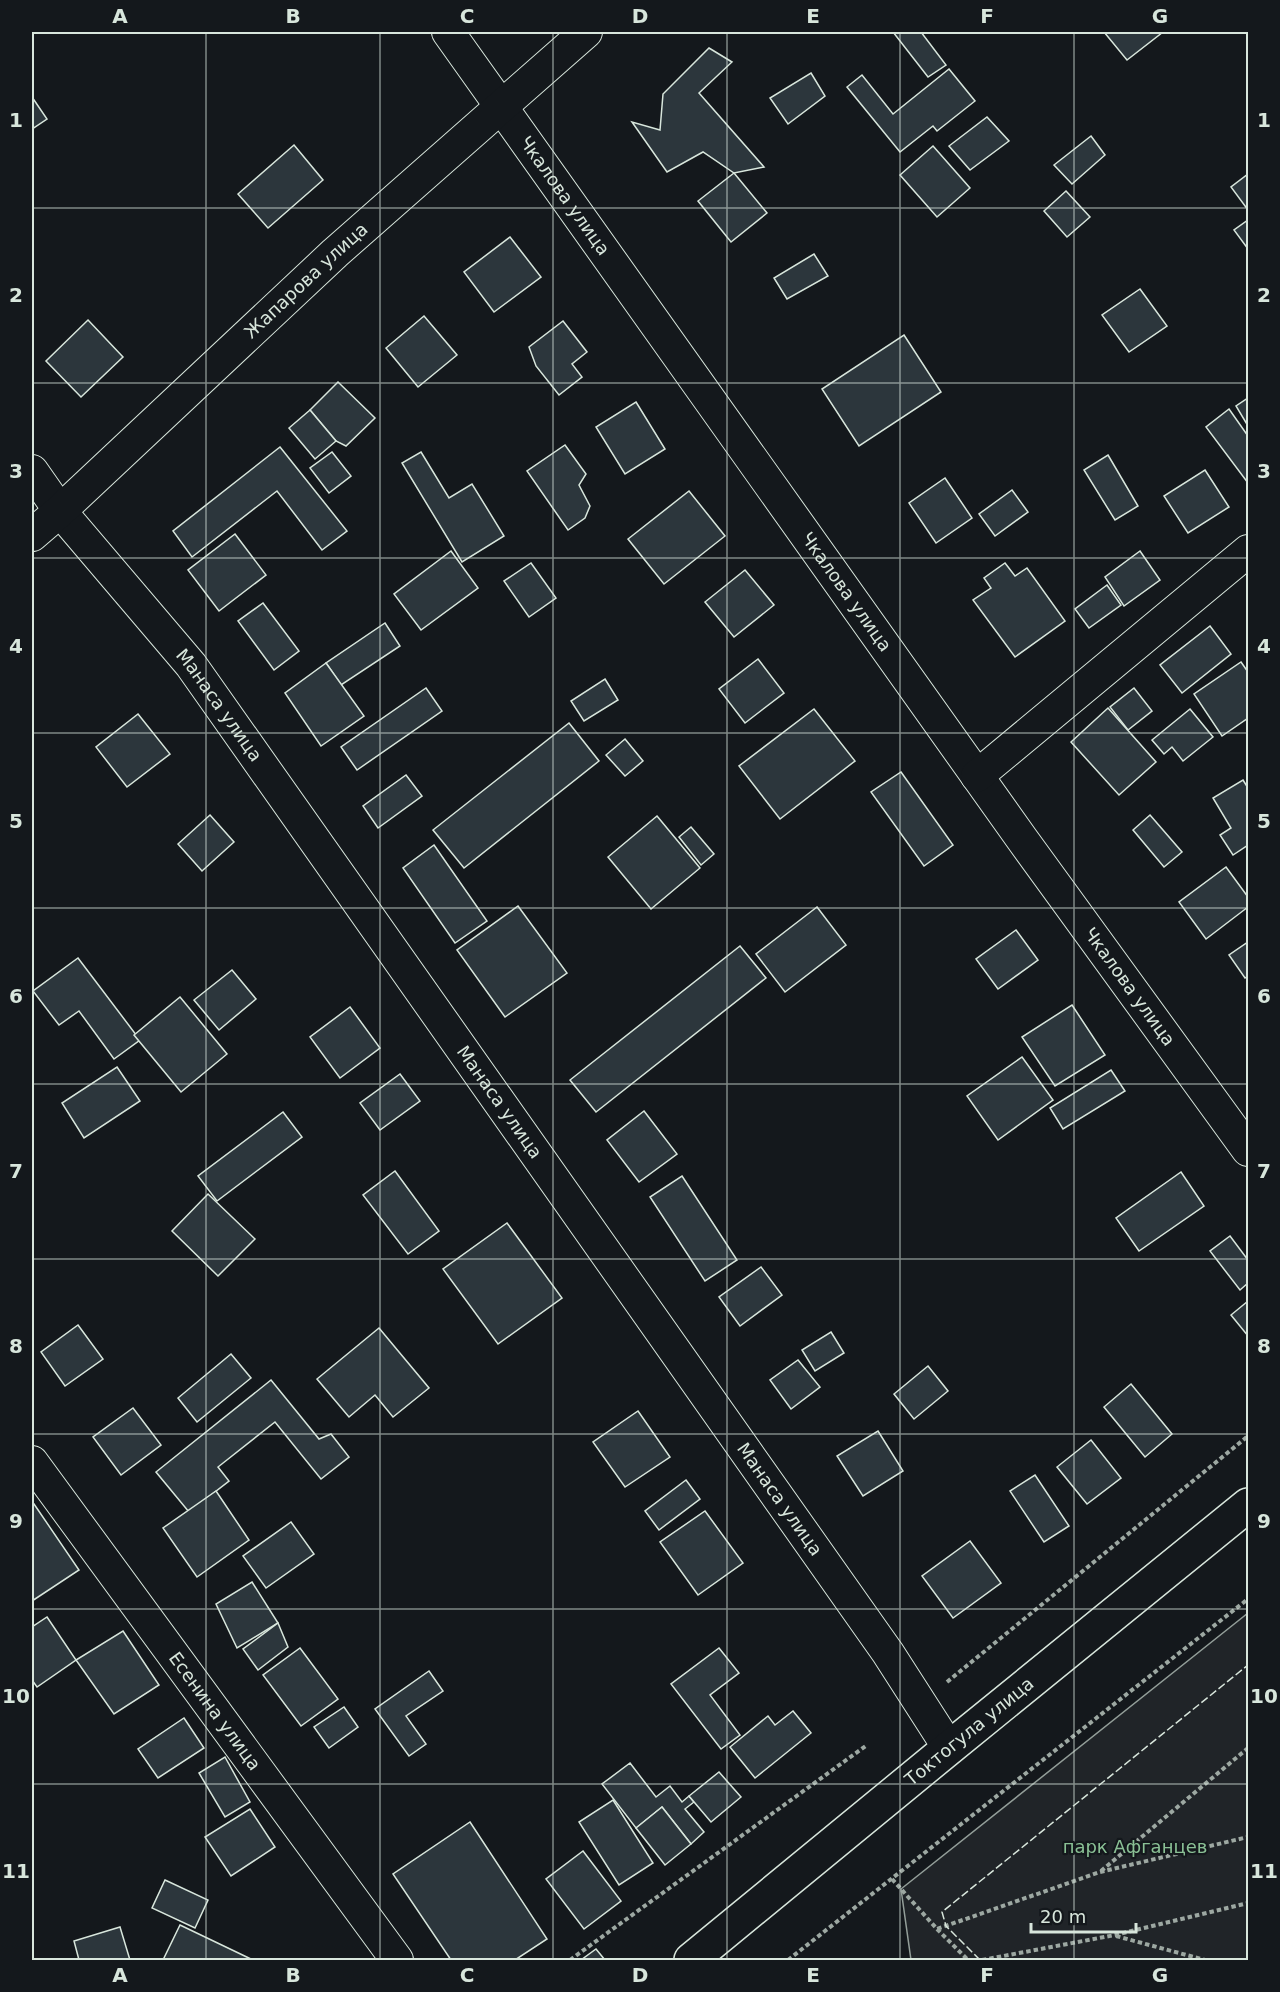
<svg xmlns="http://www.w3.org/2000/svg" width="1280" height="1992" font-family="'DejaVu Sans',sans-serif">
<rect width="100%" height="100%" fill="#14181c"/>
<!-- green -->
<polygon fill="#202428" stroke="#939e99" stroke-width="1.5" points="1248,1613 1248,1960 911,1960 901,1889"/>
<!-- building -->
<g fill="#2c363c" stroke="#d8e6dc" stroke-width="1.5">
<polygon points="893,32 921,32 946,65 928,77"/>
<polygon points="1104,32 1163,32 1127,60"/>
<polygon points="709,48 732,62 699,93 764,167 734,173 703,152 667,172 632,122 660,130 663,94"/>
<polygon points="949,69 975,101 937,131 933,126 900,152 847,87 862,75 893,114"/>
<polygon points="811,73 825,96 788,124 770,98"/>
<polygon points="32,97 47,119 32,129"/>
<polygon points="987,117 1009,141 970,170 949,146"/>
<polygon points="1091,136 1105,155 1072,184 1054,165"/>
<polygon points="294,145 323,180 268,228 238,194"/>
<polygon points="933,146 970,188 937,217 900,175"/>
<polygon points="734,173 767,213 731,242 698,201"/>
<polygon points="1248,174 1248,210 1231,187"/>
<polygon points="1066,191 1090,217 1067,237 1044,211"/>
<polygon points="1248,220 1248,249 1234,230"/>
<polygon points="510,237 541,277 494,312 464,272"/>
<polygon points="814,254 828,276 787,299 774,278"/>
<polygon points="1140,289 1167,326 1129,352 1102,315"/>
<polygon points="424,316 457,355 418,387 386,348"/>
<polygon points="88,320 123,357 81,397 46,361"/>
<polygon points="563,321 587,352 572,364 582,377 559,395 536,366 529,347"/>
<polygon points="904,335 941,392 859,446 822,389"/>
<polygon points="338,382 375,418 346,446 336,441 310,410"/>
<polygon points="1248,398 1248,426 1236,406"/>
<polygon points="636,402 665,449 625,474 596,427"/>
<polygon points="1229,409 1248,436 1248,483 1206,427"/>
<polygon points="310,410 336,441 315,459 289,428"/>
<polygon points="565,445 586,474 579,485 590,506 585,518 568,530 527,471"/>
<polygon points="280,447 347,531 322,550 277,491 192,557 173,531"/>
<polygon points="332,452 351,476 329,493 310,468"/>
<polygon points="421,452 449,498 472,484 504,536 462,562 402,463"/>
<polygon points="1108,455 1138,506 1115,520 1084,470"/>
<polygon points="1205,470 1229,507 1188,533 1164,496"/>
<polygon points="945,478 972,518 936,543 909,503"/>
<polygon points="1012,490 1028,512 995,536 979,514"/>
<polygon points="689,491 725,536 664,584 628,539"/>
<polygon points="235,534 266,575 219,611 188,570"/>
<polygon points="451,551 478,588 421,630 394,594"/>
<polygon points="1140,551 1160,580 1124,606 1105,577"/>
<polygon points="531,563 556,598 529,617 504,581"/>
<polygon points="1005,563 1015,576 1027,568 1065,621 1015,657 973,600 991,588 984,578"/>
<polygon points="745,570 774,605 734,637 705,602"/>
<polygon points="1107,585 1121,605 1089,628 1075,609"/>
<polygon points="263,603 299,651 274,670 238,621"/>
<polygon points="385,623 400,646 341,685 326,663"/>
<polygon points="1210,626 1231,654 1182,693 1160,665"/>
<polygon points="758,659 784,693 745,723 719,689"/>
<polygon points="1241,662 1248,672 1248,718 1222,736 1194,694"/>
<polygon points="326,663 364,716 321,746 285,693"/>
<polygon points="605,679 618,700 584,721 571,701"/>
<polygon points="426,688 442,711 357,770 341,747"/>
<polygon points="1134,688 1152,711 1128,730 1110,707"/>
<polygon points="1108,708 1156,762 1119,795 1071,742"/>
<polygon points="814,709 855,761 780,819 739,766"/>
<polygon points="1190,709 1213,737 1183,761 1172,747 1164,754 1152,740"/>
<polygon points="138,714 170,754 127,787 96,747"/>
<polygon points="569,723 599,761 464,868 433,830"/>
<polygon points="625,739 643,761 625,776 606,755"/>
<polygon points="901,772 953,845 924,866 871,792"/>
<polygon points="406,775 422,796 378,828 363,806"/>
<polygon points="1243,780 1248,788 1248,845 1233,855 1220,835 1231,828 1213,798"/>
<polygon points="210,815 234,842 202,871 178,844"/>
<polygon points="1150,815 1182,852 1164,867 1133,830"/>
<polygon points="657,816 700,868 651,909 608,857"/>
<polygon points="691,827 714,854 701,865 679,837"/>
<polygon points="434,845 487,921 455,943 403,868"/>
<polygon points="1226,867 1248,897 1248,907 1206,939 1179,902"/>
<polygon points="518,906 567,973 505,1017 457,950"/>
<polygon points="817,907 846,945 785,992 756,954"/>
<polygon points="1016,930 1038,960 998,989 976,959"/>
<polygon points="1248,942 1248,976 1245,978 1229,955"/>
<polygon points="740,946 766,978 596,1112 570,1080"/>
<polygon points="78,958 140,1040 114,1059 79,1011 59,1025 33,991"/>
<polygon points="232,970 256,999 219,1030 194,1000"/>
<polygon points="180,997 227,1054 181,1092 134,1035"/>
<polygon points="1072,1005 1105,1055 1055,1086 1022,1037"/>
<polygon points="350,1007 380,1048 340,1078 310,1037"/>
<polygon points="1022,1057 1053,1100 998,1140 967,1096"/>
<polygon points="117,1067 140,1101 84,1138 62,1103"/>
<polygon points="1111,1070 1125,1091 1063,1129 1050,1108"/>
<polygon points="400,1074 420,1101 380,1130 360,1103"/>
<polygon points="644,1111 677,1154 639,1182 607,1140"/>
<polygon points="283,1112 302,1137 217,1201 198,1176"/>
<polygon points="395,1171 439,1231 408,1254 363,1195"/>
<polygon points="1181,1172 1204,1206 1139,1251 1116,1218"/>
<polygon points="682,1176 737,1260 705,1281 650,1197"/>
<polygon points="208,1194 255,1239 218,1276 172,1231"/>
<polygon points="507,1223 562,1298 498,1344 443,1269"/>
<polygon points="1230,1236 1248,1260 1248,1283 1240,1290 1210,1251"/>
<polygon points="761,1267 782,1295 740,1326 719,1297"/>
<polygon points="1248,1301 1248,1336 1231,1315"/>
<polygon points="78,1325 103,1359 65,1386 41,1352"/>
<polygon points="379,1328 429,1388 393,1417 375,1395 349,1417 317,1379"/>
<polygon points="831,1332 844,1353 815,1371 802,1350"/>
<polygon points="231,1354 251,1378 197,1422 178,1398"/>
<polygon points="798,1360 820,1387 791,1409 770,1380"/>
<polygon points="928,1366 948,1391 914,1419 894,1394"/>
<polygon points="271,1380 319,1439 331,1434 349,1457 321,1479 275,1422 218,1467 229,1481 189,1512 156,1472"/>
<polygon points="1131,1384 1172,1434 1145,1457 1104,1407"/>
<polygon points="133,1408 161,1445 121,1475 93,1437"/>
<polygon points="638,1411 670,1457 625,1487 593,1442"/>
<polygon points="878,1431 903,1471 863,1496 837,1456"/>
<polygon points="1091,1440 1121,1478 1087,1504 1057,1467"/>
<polygon points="1035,1475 1069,1526 1044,1542 1010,1491"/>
<polygon points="686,1480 700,1499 659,1530 645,1511"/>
<polygon points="216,1491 249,1540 197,1577 163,1528"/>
<polygon points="34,1504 79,1570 32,1601 32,1505"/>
<polygon points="705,1511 743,1563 698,1595 660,1542"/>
<polygon points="291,1522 314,1554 266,1588 243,1556"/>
<polygon points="970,1541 1001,1583 953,1618 922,1576"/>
<polygon points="252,1582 278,1623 237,1648 216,1604"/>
<polygon points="47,1617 76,1660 37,1687 32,1680 32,1627"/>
<polygon points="278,1623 288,1647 258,1670 243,1649"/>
<polygon points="123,1631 159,1685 114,1714 76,1660"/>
<polygon points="300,1648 338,1699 301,1726 263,1675"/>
<polygon points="719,1648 739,1673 710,1695 740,1735 721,1749 671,1684"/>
<polygon points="429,1671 443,1691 406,1716 426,1744 409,1756 375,1709"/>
<polygon points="344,1707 358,1727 329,1748 314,1727"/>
<polygon points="793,1711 811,1733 755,1778 730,1747 768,1716 775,1725"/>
<polygon points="184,1718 204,1748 158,1778 138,1749"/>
<polygon points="225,1757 250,1802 225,1817 199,1773"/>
<polygon points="630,1763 656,1797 670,1786 682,1802 689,1796 694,1802 685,1809 704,1832 691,1844 662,1807 636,1828 602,1784"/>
<polygon points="719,1772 741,1797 711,1822 689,1796"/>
<polygon points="613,1800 653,1863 619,1885 579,1822"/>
<polygon points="662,1807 691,1844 665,1865 636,1828"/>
<polygon points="250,1809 275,1847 231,1876 205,1837"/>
<polygon points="470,1822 547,1939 515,1960 451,1960 393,1874"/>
<polygon points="583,1851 621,1901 584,1929 546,1879"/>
<polygon points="165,1880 208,1900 195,1928 152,1908"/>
<polygon points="180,1925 253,1960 163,1960"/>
<polygon points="120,1927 130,1960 79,1960 74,1941"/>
<polygon points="596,1949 605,1960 581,1960"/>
</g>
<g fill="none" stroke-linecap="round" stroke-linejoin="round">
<defs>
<g id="minor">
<path id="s1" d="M448,32L1022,839L1248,1150"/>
<path id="s2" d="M32,471L60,511L191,665L888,1653L949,1748"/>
<path id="s3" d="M32,535L60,511L335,253L586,32"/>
<polyline points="977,776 1248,551"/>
<path id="s4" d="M32,1462L397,1960"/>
</g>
<g id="trunk">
<path id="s5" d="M691,1960L949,1748L1248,1505"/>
</g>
</defs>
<!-- minor casing -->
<use href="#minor" stroke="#d8e6dc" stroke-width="34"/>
<!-- trunk casing -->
<use href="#trunk" stroke="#d8e6dc" stroke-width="36"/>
<!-- path -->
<g stroke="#9da8a2" stroke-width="4" stroke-dasharray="4.5 3" stroke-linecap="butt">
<polyline points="947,1682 1248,1436"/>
<polyline points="1101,1871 1248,1748"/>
<polyline points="892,1879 937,1929 1100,1872 1248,1837"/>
<polyline points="937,1929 968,1960"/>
<polyline points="1116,1936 1205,1960"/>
<polyline points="570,1960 867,1745"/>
<polyline points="788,1960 1248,1599"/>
<polyline points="982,1960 1115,1935 1248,1903"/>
</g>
<!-- minor -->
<use href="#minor" stroke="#14181c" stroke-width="32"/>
<!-- trunk -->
<use href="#trunk" stroke="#14181c" stroke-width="33"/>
<!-- fence -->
<polyline stroke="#d8e6dc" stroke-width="1.5" stroke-dasharray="8 3" stroke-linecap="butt" points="980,1960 946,1926 942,1912 1248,1665"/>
</g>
<!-- grid -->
<path fill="none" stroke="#d8e6dc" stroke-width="1.5" stroke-opacity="0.55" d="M206,32V1960M380,32V1960M553,32V1960M727,32V1960M900,32V1960M1074,32V1960M32,208H1248M32,383H1248M32,558H1248M32,733H1248M32,908H1248M32,1084H1248M32,1259H1248M32,1434H1248M32,1609H1248M32,1784H1248"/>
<g text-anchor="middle" stroke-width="4.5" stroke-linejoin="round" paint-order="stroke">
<!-- street labels -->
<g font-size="18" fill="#d8e6dc" stroke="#14181c">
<text dy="6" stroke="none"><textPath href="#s1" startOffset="201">Чкалова улица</textPath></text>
<text dy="6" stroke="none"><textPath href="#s3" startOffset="374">Жапарова улица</textPath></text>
<text dy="6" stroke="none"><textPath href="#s1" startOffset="687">Чкалова улица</textPath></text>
<text dy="6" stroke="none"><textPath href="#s2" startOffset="300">Манаса улица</textPath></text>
<text dy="6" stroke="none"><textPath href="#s1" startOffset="1173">Чкалова улица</textPath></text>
<text dy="6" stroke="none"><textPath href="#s2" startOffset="786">Манаса улица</textPath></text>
<text dy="6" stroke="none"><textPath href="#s2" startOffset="1272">Манаса улица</textPath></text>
<text dy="6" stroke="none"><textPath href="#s4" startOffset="309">Есенина улица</textPath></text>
<text dy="6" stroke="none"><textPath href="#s5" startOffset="360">Токтогула улица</textPath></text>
</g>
<!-- park labels -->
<g font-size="18" fill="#8ac095" stroke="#14181c">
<text x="1135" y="1853">парк Афганцев</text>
</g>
</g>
<!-- border -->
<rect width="1280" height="1992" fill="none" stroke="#14181c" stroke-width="66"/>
<!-- scale -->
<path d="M1031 1923v9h105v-9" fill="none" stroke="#d8e6dc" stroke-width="3"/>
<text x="1040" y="1923" font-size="18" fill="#d8e6dc" stroke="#14181c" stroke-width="4.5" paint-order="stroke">20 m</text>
<rect x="33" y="33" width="1214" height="1926" fill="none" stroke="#d8e6dc" stroke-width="2"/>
<g font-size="20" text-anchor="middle" font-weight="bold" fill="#d8e6dc">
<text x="120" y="23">A</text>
<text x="293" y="23">B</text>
<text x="467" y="23">C</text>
<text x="640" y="23">D</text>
<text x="813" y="23">E</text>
<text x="987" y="23">F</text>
<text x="1160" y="23">G</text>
<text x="16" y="127">1</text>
<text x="1264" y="127">1</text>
<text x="16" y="302">2</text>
<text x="1264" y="302">2</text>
<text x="16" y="478">3</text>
<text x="1264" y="478">3</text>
<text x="16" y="653">4</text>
<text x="1264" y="653">4</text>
<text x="16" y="828">5</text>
<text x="1264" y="828">5</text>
<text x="16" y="1003">6</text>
<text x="1264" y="1003">6</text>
<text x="16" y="1178">7</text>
<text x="1264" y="1178">7</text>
<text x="16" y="1353">8</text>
<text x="1264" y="1353">8</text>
<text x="16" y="1528">9</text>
<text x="1264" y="1528">9</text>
<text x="16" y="1703">10</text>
<text x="1264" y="1703">10</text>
<text x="16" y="1878">11</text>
<text x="1264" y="1878">11</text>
<text x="120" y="1982">A</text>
<text x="293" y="1982">B</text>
<text x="467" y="1982">C</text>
<text x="640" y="1982">D</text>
<text x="813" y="1982">E</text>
<text x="987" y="1982">F</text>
<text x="1160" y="1982">G</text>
</g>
</svg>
